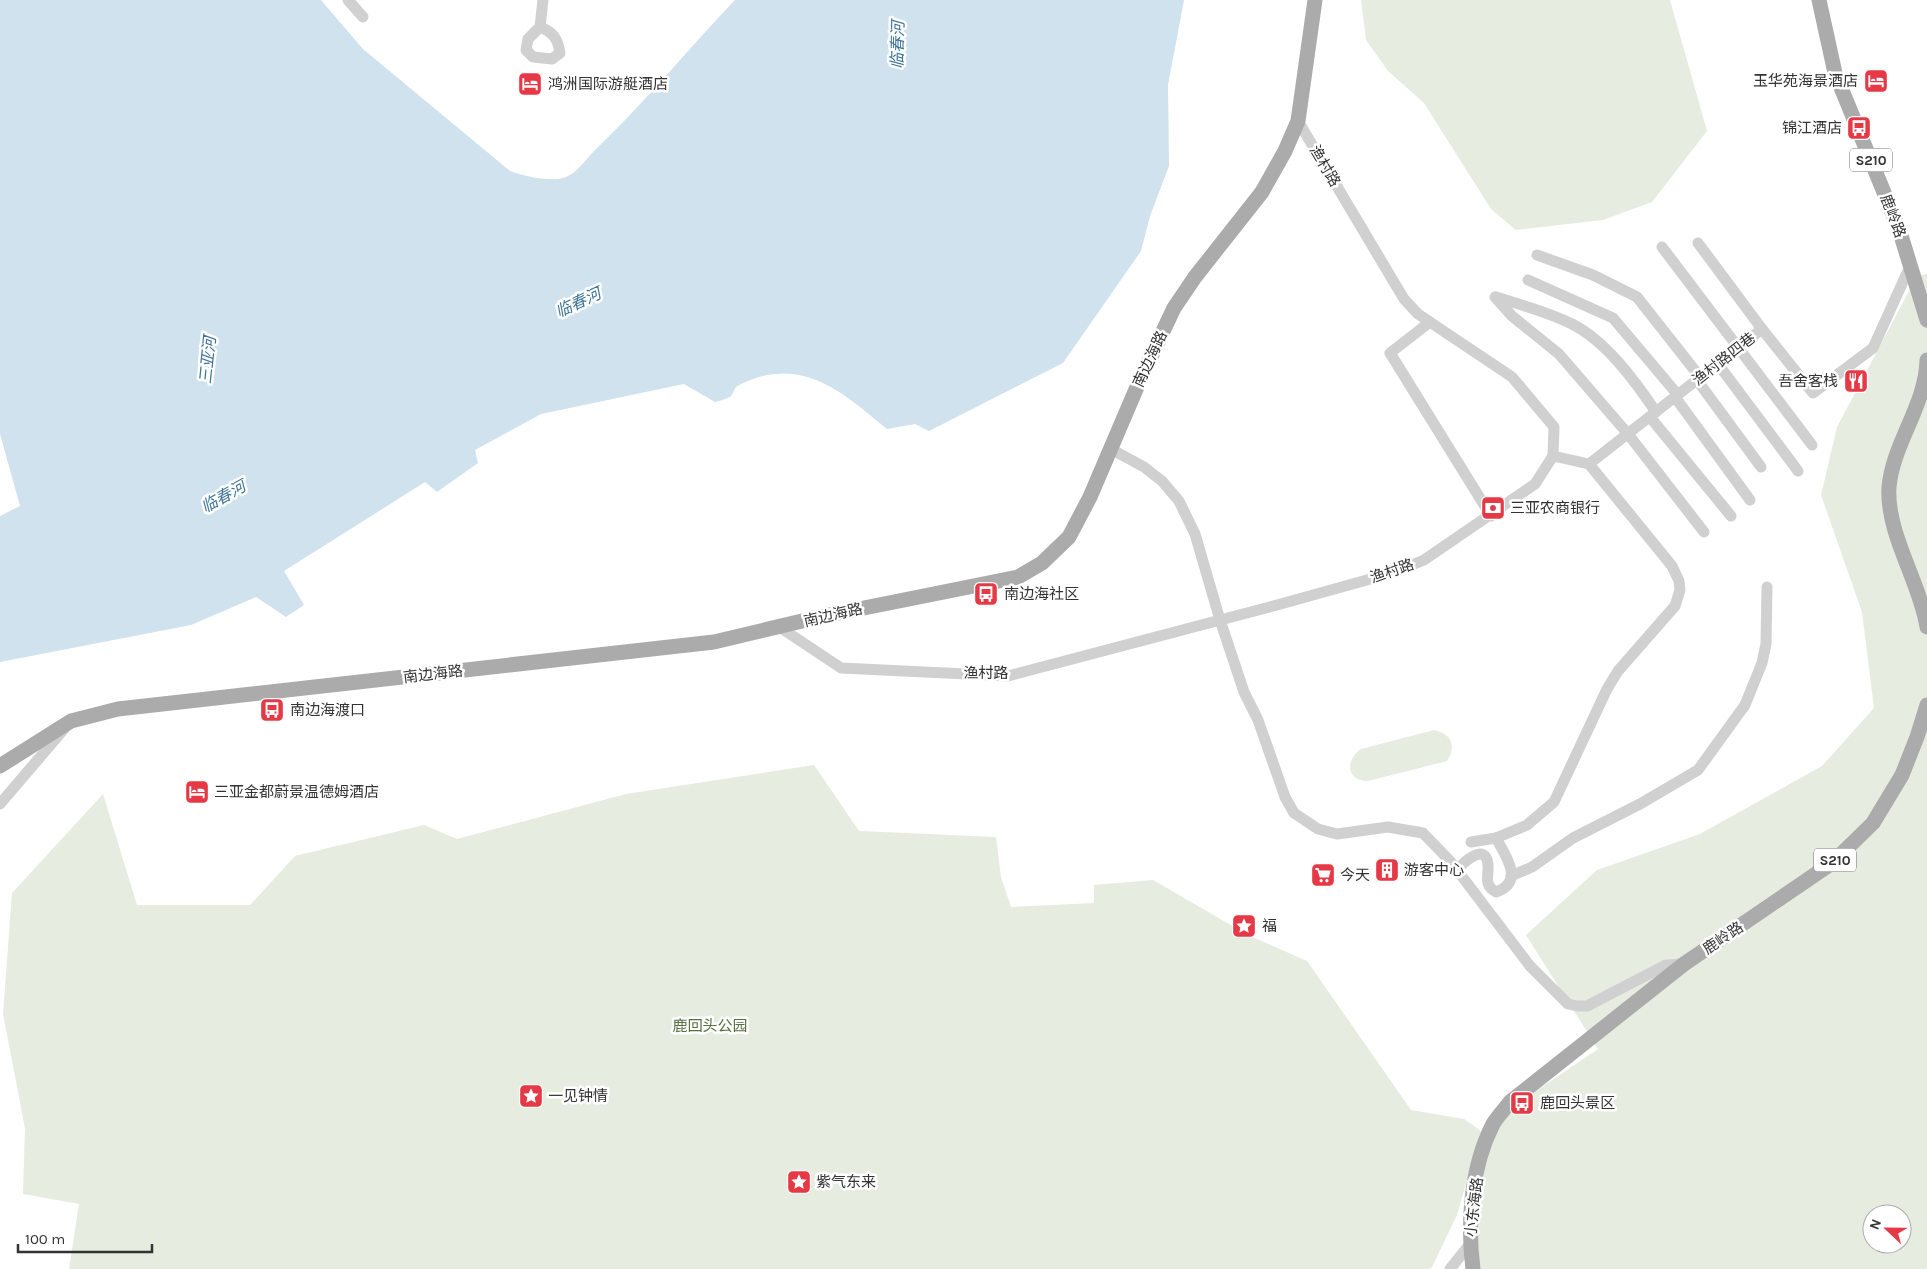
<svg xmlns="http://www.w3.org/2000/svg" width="1927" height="1269" font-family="Karla,'Noto Sans SC',sans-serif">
<rect width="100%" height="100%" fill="#fff"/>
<!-- green -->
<g fill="#e6ecdf" fill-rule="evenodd">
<polygon points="1361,0 1670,0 1707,131 1652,202 1603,220 1516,230 1491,209 1424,103 1388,71 1366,40"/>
<path d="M1927,274V1269H1468L1481,1164L1499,1116L1598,1049L1526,935L1597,870L1700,834L1822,766L1874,708L1862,612L1821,495L1837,427L1917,276ZM1872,1214H1902V1244H1872Z"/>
<path d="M1434,730C1451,734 1457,745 1447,761L1368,781C1346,781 1345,760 1361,749Z"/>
<polygon points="814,765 859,831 996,837 1001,877 1011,907 1094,903 1094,885 1153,880 1248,935 1307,961 1411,1110 1464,1119 1481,1131 1457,1215 1432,1267 1429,1269 69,1269 79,1204 23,1194 25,1128 3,1014 12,893 103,794 137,905 250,905 295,856 424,825 457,839 626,794"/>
</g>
<!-- water -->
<path fill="#cfe2ee" d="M0,0H321L363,49L510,171C524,176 552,183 566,177C577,173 586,159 594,151C644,104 687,50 735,0H1184L1168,85L1169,166L1150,216L1141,251L1063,363L929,431L915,424L887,429C841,391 801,354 739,385C734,387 734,393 730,397C726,399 719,401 715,402L684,384L541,414L475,450L478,463L437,492L425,482L284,571L304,605L286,617L256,597L191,625L0,662V516L20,506L0,434Z"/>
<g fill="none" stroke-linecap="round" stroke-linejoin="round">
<!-- minor -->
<g stroke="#d0d0d0" stroke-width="11">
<polyline points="348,0 363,17"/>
<path d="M540,27C553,32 558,39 560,53L552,59L533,57L526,50L528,39L540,27L543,0"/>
<polyline points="1698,243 1762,329"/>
<polyline points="1662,247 1812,445"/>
<polyline points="1537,255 1593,275 1637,297 1700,377"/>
<polyline points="1528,280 1613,318 1678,395"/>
<polyline points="1495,297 1512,316 1559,354 1628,434 1704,532"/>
<path d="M1496,297C1521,305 1548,312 1572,324C1606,341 1635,381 1656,412"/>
<polyline points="1430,322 1390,353 1491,516"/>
<polyline points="1718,364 1798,471"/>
<polyline points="1697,380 1761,467"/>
<polyline points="1675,397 1750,500"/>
<polyline points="1650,417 1731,516"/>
<polyline points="1111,449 1144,467 1162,481 1179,501 1195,534 1220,620 1244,692 1258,720 1285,797 1294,813 1318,829 1337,834 1388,827 1423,833 1451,862 1530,966 1568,1004 1577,1006 1587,1006 1666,965 1684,964"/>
<polyline points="1553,456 1589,464 1762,329 1813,393 1873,348 1911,264"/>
<polyline points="781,628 841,668 1008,676 1277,605 1392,573 1424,560 1535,484 1553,456 1554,427 1512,377 1418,314 1404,299 1298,121"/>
<polyline points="0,804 64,729"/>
<polyline points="1496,838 1527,825 1554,802 1607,689 1618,671 1675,606 1680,590 1679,581 1672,566 1589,464"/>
<path d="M1457,870C1463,863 1486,841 1488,865C1489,876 1483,885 1496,892C1525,882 1506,856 1496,838L1471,842"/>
<polyline points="1511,876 1532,867 1573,838 1640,804 1698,770 1745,705 1762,663 1766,644 1767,587"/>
<polyline points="1450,1269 1470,1244"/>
</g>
<!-- major -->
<g stroke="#ababab" stroke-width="15">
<polyline points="1819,0 1835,73 1899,229 1927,320"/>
<path d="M1927,360C1926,405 1893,443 1889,487C1886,533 1920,582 1927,627"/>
<polyline points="0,766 71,721 118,709 714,642 819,617 1018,577 1042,563 1069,537 1090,497 1140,380 1174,308 1195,277 1262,192 1285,151 1298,121 1315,0"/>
<path d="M1473,1269C1467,1222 1471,1167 1493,1124C1497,1117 1504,1110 1510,1102L1684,964L1832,863L1873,823L1902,775L1917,737L1927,705"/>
</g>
</g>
<!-- icons -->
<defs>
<symbol id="hotel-square" viewBox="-11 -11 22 22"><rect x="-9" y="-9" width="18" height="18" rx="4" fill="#e63946" stroke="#fff"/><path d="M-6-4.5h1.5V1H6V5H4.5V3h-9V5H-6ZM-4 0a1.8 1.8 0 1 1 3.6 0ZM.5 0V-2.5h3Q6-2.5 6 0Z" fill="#fff"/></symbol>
<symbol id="bus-square" viewBox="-11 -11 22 22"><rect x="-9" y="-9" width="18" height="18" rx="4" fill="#e63946" stroke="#fff"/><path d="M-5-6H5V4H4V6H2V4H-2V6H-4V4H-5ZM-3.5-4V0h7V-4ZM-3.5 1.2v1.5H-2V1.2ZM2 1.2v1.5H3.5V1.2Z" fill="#fff"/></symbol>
<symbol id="restaurant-square" viewBox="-11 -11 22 22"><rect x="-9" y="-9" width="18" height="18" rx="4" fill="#e63946" stroke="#fff"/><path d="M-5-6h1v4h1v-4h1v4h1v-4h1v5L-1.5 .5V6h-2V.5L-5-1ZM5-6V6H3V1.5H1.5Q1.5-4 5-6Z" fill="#fff"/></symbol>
<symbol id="bank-square" viewBox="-11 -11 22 22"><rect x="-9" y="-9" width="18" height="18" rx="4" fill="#e63946" stroke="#fff"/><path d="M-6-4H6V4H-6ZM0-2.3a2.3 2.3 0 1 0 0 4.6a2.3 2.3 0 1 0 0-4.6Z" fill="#fff"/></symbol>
<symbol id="building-square" viewBox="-11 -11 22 22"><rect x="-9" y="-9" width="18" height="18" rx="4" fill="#e63946" stroke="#fff"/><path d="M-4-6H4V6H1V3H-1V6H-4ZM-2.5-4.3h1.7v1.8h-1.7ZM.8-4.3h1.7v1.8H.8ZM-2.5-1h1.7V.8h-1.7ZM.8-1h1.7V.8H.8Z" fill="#fff"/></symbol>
<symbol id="supermarket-square" viewBox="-11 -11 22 22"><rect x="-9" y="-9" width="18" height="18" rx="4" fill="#e63946" stroke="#fff"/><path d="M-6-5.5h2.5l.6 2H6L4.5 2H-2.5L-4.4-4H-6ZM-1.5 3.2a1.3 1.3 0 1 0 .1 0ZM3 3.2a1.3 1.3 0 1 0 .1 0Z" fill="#fff"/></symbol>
<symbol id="sight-square" viewBox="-11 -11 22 22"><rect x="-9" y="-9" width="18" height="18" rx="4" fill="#e63946" stroke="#fff"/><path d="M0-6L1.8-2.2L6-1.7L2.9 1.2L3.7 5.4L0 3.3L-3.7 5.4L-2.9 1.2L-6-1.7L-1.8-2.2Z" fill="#fff"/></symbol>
</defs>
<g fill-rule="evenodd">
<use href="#hotel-square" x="1862" y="67" width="28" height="28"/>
<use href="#hotel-square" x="516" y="70" width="28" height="28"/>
<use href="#bus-square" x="1845" y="114" width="28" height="28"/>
<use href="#restaurant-square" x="1842" y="367" width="28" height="28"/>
<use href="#bank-square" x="1479" y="494" width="28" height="28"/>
<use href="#bus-square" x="972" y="580" width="28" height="28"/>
<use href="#bus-square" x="258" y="696" width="28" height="28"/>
<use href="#hotel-square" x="183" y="778" width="28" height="28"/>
<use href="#building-square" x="1373" y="856" width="28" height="28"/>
<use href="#supermarket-square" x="1309" y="861" width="28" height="28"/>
<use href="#sight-square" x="1230" y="912" width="28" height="28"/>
<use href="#sight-square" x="517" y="1082" width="28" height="28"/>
<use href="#bus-square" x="1508" y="1089" width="28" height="28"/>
<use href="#sight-square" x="785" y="1168" width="28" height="28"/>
</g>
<g text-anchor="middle" stroke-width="5" stroke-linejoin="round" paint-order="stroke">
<!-- shield labels -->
<g fill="#fff" stroke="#707070" stroke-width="1">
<rect x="1850" y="148.5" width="42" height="23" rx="4"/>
<rect x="1814" y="848.5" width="42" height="23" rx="4"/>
</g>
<g font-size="14" font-weight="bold" fill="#333">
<text x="1871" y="165">S210</text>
<text x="1835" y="865">S210</text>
</g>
<!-- poi labels -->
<g font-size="15" fill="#333" stroke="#fff" text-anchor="start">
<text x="1858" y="86" text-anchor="end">玉华苑海景酒店</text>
<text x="548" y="89">鸿洲国际游艇酒店</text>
<text x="1842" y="133" text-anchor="end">锦江酒店</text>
<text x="1838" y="386" text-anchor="end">吾舍客栈</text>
<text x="1510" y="513">三亚农商银行</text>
<text x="1004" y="599">南边海社区</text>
<text x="290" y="715">南边海渡口</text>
<text x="214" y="797">三亚金都蔚景温德姆酒店</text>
<text x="1404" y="875">游客中心</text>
<text x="1340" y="880">今天</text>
<text x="1262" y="931">福</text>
<text x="548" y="1101">一见钟情</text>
<text x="1540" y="1108">鹿回头景区</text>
<text x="816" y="1187">紫气东来</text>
</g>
<!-- street labels -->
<g font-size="15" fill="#333" stroke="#fff">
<text transform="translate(1325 166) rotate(59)" y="5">渔村路</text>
<text transform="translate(1893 216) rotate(69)" y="5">鹿岭路</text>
<text transform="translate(1150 359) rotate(-65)" y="5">南边海路</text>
<text transform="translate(1724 359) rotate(-38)" y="5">渔村路四巷</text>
<text transform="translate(1392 571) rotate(-19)" y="5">渔村路</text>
<text transform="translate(833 615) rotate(-13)" y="5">南边海路</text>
<text x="986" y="678">渔村路</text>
<text transform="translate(433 674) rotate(-7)" y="5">南边海路</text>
<text transform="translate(1723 938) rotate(-34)" y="5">鹿岭路</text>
<text transform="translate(1474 1207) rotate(-83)" y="5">小东海路</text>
</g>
<!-- park labels -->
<g font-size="15" fill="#56703f" stroke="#fff">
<text x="710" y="1031">鹿回头公园</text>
</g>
<!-- water labels -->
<g font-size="16" font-style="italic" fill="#3f7597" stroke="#fff">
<text transform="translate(897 45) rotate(-89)" y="6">临春河</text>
<text transform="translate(578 302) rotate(-25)" y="6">临春河</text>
<text transform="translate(207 360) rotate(-84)" y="6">三亚河</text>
<text transform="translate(223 496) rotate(-29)" y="6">临春河</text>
</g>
</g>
<!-- north arrow -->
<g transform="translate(1887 1229) rotate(292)"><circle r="24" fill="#ffffff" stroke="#adadad"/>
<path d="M0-4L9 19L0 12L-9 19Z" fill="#e63946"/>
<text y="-8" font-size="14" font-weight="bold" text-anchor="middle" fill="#333333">N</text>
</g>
<!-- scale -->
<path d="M18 1244v8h134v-8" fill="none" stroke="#333333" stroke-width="2.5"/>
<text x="25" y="1244" font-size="15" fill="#333333" stroke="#ffffff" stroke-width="4" paint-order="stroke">100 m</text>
</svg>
